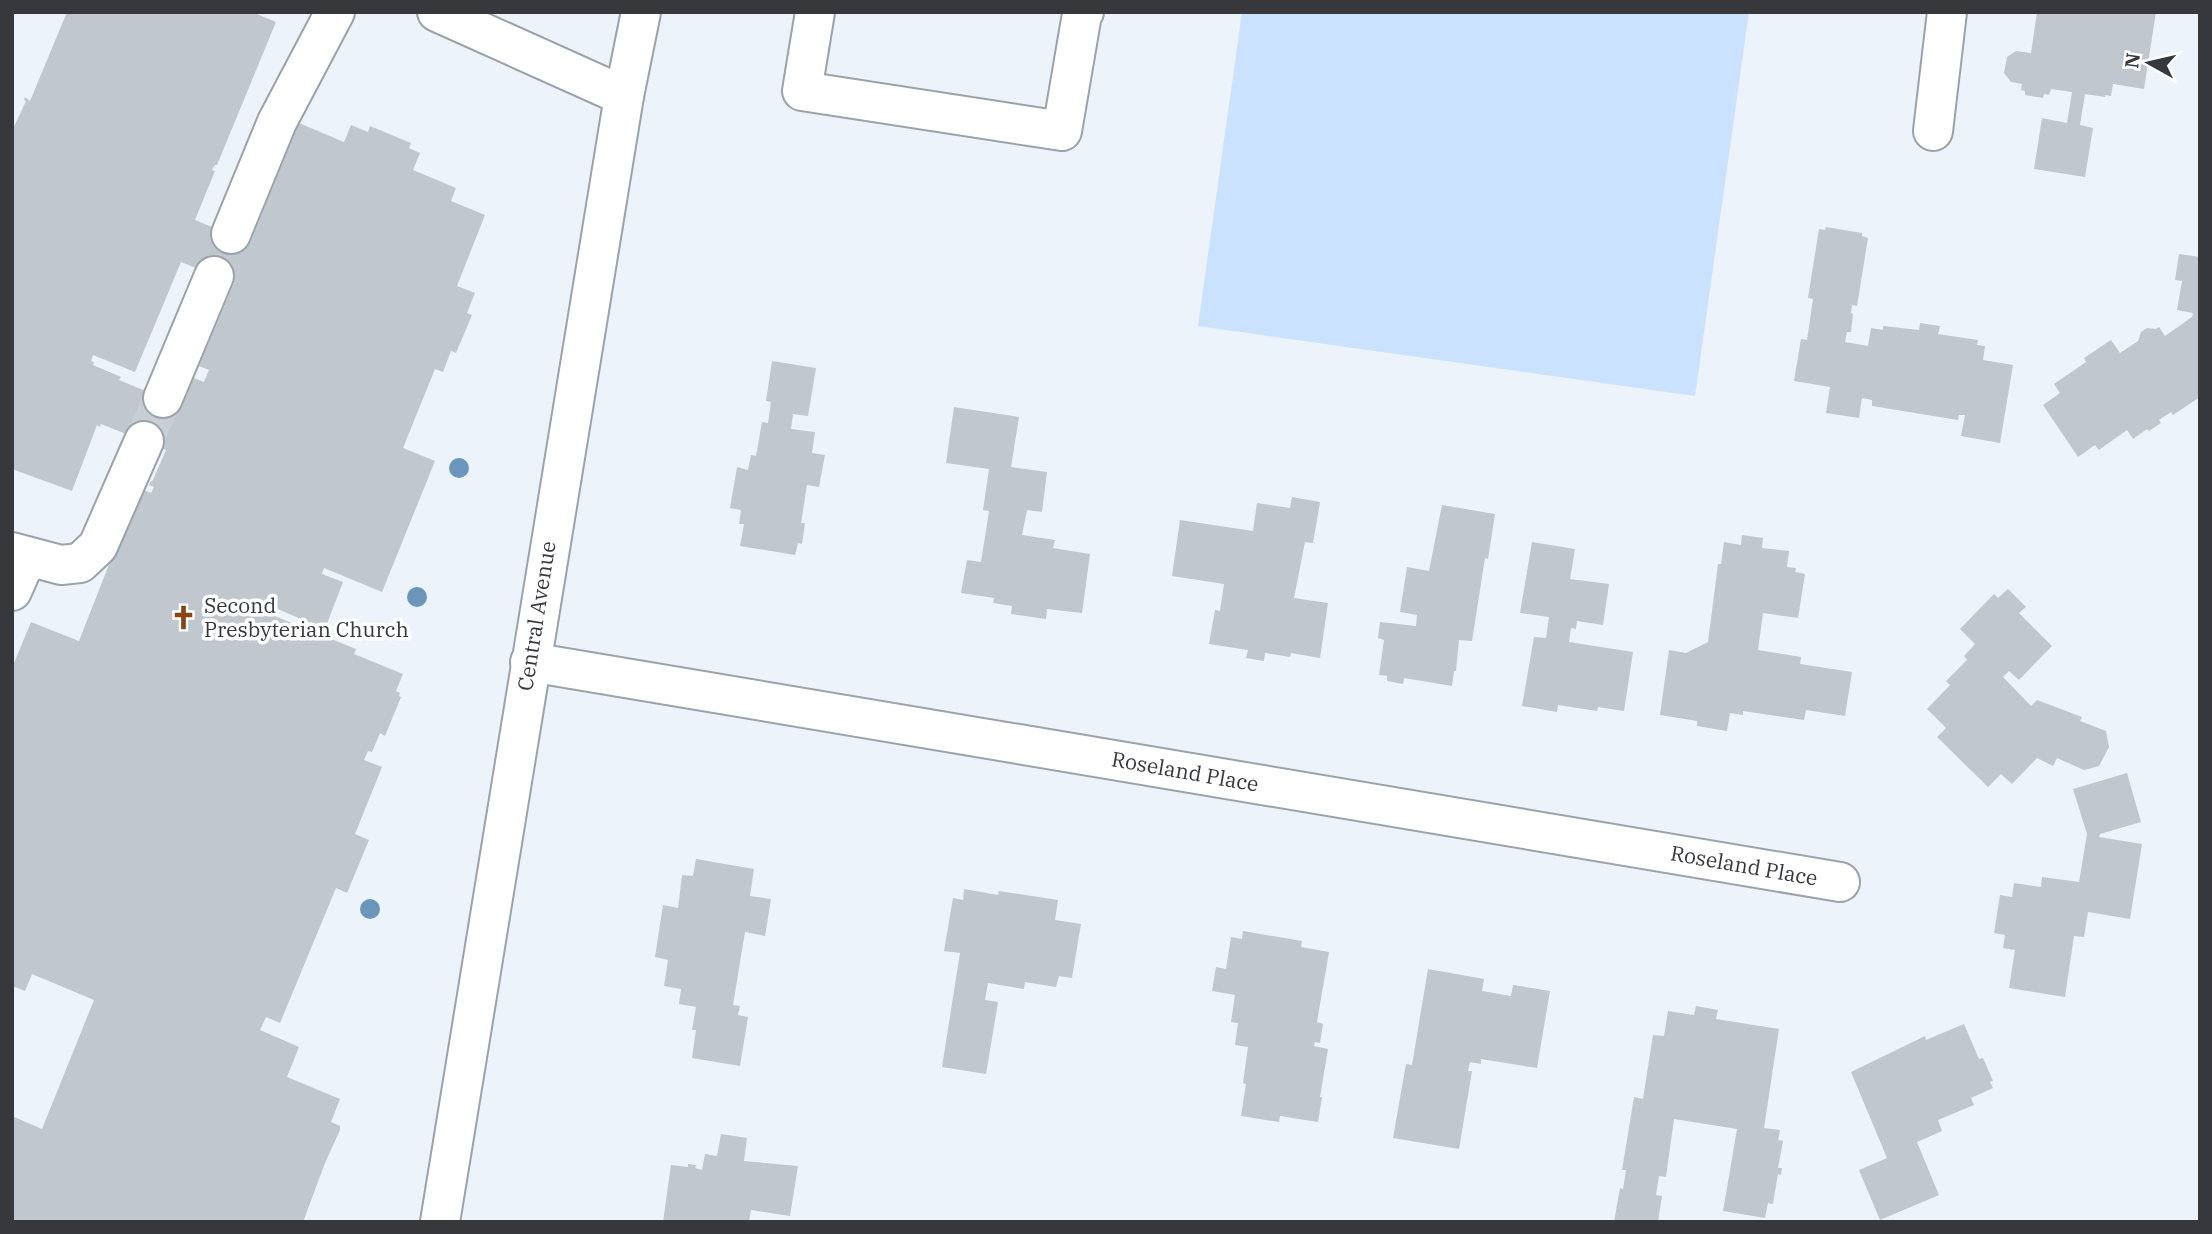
<svg xmlns="http://www.w3.org/2000/svg" width="2212" height="1234" font-family="'IBM Plex Serif',serif">
<rect width="100%" height="100%" fill="#ecf3fb"/>
<!-- green -->
<polygon fill="#cbe2fe" points="1242,12 1749,12 1695,396 1198,326"/>
<!-- building -->
<g fill="#c0c7cf" fill-rule="evenodd">
<path d="M67,12H252L276,22L217,165H215L212,170L215,171L195,220L250,243L299,123L344,142L351,125L368,132L370,126L411,143L409,148L420,153L413,170L456,188L451,201L485,215L457,286L475,293L467,313L472,315L456,353L451,351L443,372L435,369L403,448L435,461L382,592L324,568L322,574L343,582L325,629L275,608L272,615L356,649L354,654L403,674L396,691L400,693L399,696L401,697L385,736L380,733L372,752L368,751L364,760L382,767L355,834L369,840L347,893L336,888L280,1023L266,1017L260,1030L299,1047L287,1077L340,1099L331,1122L340,1126V1130L325,1163L303,1222H12V1116L42,1129L94,1000L32,974L25,991L12,986V668L31,622L79,641L139,488L151,493L154,487L149,485L151,481L152,482L166,450L101,424L100,427L97,425L72,491L12,469V131L26,101L24,100L25,97L30,101ZM181,262L234,283L199,366L209,370L204,382L194,378L182,406L119,380L121,377L93,365L94,362L91,361L93,355L135,372Z"/>
<polygon points="2037,12 2156,12 2144,89 2113,84 2111,96 2105,95 2105,97 2085,94 2080,125 2093,128 2085,177 2034,169 2042,118 2067,123 2072,92 2051,89 2049,95 2044,94 2043,98 2025,95 2025,91 2021,90 2022,84 2011,82 2004,73 2007,57 2016,51 2031,53"/>
<polygon points="1826,227 1862,233 1862,236 1868,238 1857,306 1852,305 1851,313 1853,314 1851,332 1847,332 1845,342 1868,346 1871,328 1883,330 1883,326 1919,330 1920,323 1940,326 1938,334 1978,340 1977,345 1985,346 1983,360 2013,365 2000,443 1961,436 1965,415 1959,415 1958,420 1872,406 1872,400 1862,398 1859,418 1826,413 1830,387 1794,381 1801,339 1807,340 1813,299 1808,298 1819,229 1825,230"/>
<polygon points="2179,254 2200,257 2200,397 2173,415 2171,412 2159,420 2161,423 2149,431 2147,429 2133,439 2127,430 2099,450 2095,445 2078,457 2043,405 2060,393 2054,384 2086,362 2084,358 2111,340 2120,353 2138,341 2141,332 2147,328 2156,329 2159,327 2165,336 2192,317 2193,313 2177,310 2182,281 2175,280"/>
<polygon points="772,361 816,368 808,416 793,414 791,429 815,432 812,453 825,455 819,487 807,485 801,523 805,523 802,544 798,543 795,555 740,546 744,524 739,524 741,510 730,508 737,467 748,470 751,455 756,456 762,422 768,423 771,402 766,401"/>
<polygon points="954,407 1019,417 1011,467 1047,472 1042,512 1027,510 1022,535 1055,540 1053,548 1090,554 1082,613 1047,609 1046,619 1011,614 1012,606 993,603 994,598 961,593 967,560 981,562 989,511 983,510 989,469 946,463"/>
<polygon points="1292,497 1320,502 1313,543 1305,542 1294,598 1328,603 1320,658 1291,653 1290,657 1265,653 1264,661 1246,658 1248,650 1209,644 1215,610 1220,611 1224,584 1172,576 1180,520 1253,531 1257,503 1290,508"/>
<polygon points="1442,505 1495,514 1488,559 1485,558 1472,641 1459,640 1456,671 1454,671 1452,686 1404,678 1403,684 1387,681 1387,676 1379,675 1384,640 1378,638 1380,622 1416,626 1417,615 1400,612 1407,567 1429,571"/>
<polygon points="1742,535 1763,538 1762,548 1789,551 1787,567 1796,568 1795,572 1805,574 1798,618 1763,613 1758,650 1801,657 1800,664 1852,672 1845,716 1806,710 1804,720 1743,711 1743,715 1730,713 1727,731 1697,726 1697,721 1660,715 1669,650 1686,653 1708,642 1718,564 1721,564 1724,542 1741,545"/>
<polygon points="1532,542 1575,549 1570,579 1609,584 1603,625 1577,621 1576,629 1571,628 1569,642 1633,652 1624,711 1598,707 1597,711 1558,705 1557,712 1522,706 1534,637 1546,638 1549,617 1520,613"/>
<polygon points="2008,589 2026,607 2019,613 2052,646 2019,680 2009,671 2003,677 2031,706 2037,700 2082,717 2080,721 2106,731 2109,747 2099,766 2084,770 2057,758 2053,766 2037,758 2012,784 2001,774 1988,787 1937,737 1946,728 1927,709 1950,685 1946,681 1967,660 1964,656 1975,644 1960,629 1994,594 1998,598"/>
<polygon points="2127,773 2141,822 2100,834 2099,837 2142,844 2130,919 2088,912 2084,937 2074,936 2065,997 2009,988 2015,950 2003,948 2005,935 1994,933 2000,895 2012,897 2014,883 2041,887 2042,877 2079,882 2087,834 2073,789"/>
<polygon points="696,859 754,869 750,896 771,899 765,936 745,932 733,1005 740,1006 738,1015 748,1017 740,1066 692,1058 696,1030 692,1030 696,1007 679,1004 681,989 664,986 668,960 655,957 663,905 678,908 682,875 693,876"/>
<polygon points="964,889 998,895 999,891 1058,900 1055,920 1081,924 1072,978 1059,976 1056,987 1025,982 1024,989 988,983 985,1000 998,1002 986,1074 942,1067 960,953 944,951 953,898 963,900"/>
<polygon points="1243,931 1302,941 1301,947 1329,952 1317,1022 1323,1024 1320,1043 1315,1042 1314,1046 1328,1049 1320,1097 1322,1097 1318,1122 1280,1116 1279,1122 1241,1116 1246,1084 1243,1083 1248,1047 1235,1045 1238,1023 1231,1022 1235,995 1212,991 1216,967 1226,969 1231,937 1242,939"/>
<polygon points="1428,969 1484,979 1482,991 1511,996 1513,985 1550,991 1537,1068 1481,1059 1481,1064 1470,1062 1468,1071 1472,1071 1459,1149 1393,1138 1406,1064 1412,1065"/>
<polygon points="1696,1006 1718,1010 1716,1019 1779,1029 1764,1128 1780,1130 1778,1140 1783,1141 1778,1168 1782,1168 1781,1175 1778,1174 1773,1204 1768,1203 1765,1218 1723,1211 1737,1129 1674,1119 1666,1177 1659,1176 1656,1195 1662,1196 1658,1222 1614,1222 1620,1188 1623,1189 1626,1170 1622,1170 1634,1097 1643,1099 1653,1035 1664,1036 1668,1011 1694,1015"/>
<polygon points="1964,1024 1979,1059 1983,1058 1993,1081 1990,1082 1993,1088 1971,1098 1974,1105 1938,1120 1942,1131 1917,1142 1939,1195 1880,1220 1859,1170 1887,1158 1851,1072 1925,1036 1926,1040"/>
<polygon points="721,1134 747,1138 744,1161 798,1166 790,1216 751,1210 749,1222 663,1222 671,1165 688,1167 688,1164 696,1165 695,1168 702,1170 705,1154 717,1156"/>
</g>
<g fill="none" stroke-linecap="round" stroke-linejoin="round">
<!-- minor-tunnel -->
<polyline stroke="#c8ced5" stroke-width="38" stroke-dasharray="38 19" stroke-linecap="butt" points="144,441 163,398"/>
<defs>
<g id="minor">
<polyline points="437,12 624,96"/>
<polyline points="815,12 802,91 1062,131 1082,14 1084,12"/>
<polyline points="1933,131 1947,12"/>
<polyline points="231,234 277,122 335,12"/>
<polyline points="163,398 214,276"/>
<polyline points="12,552 61,565 80,563 98,546 144,441"/>
<polyline points="12,591 27,557"/>
<polyline points="530,662 1840,882"/>
</g>
<polyline id="major" points="440,1222 624,96 641,12"/>
</defs>
<!-- minor casing -->
<use href="#minor" stroke="#9ca2aa" stroke-width="42"/>
<!-- major casing -->
<use href="#major" stroke="#9ca2aa" stroke-width="42"/>
<!-- minor -->
<use href="#minor" stroke="#fff" stroke-width="38"/>
<!-- major -->
<use href="#major" stroke="#fff" stroke-width="38"/>
</g>
<!-- trees -->
<g fill="#6a96bc">
<circle cx="459" cy="468" r="10"/>
<circle cx="417" cy="597" r="10"/>
<circle cx="370" cy="909" r="10"/>
</g>
<!-- icons -->
<defs>
<symbol id="church-bare" viewBox="-9 -9 18 18"><path d="M-1.2-6h2.4v3.5h3.3v2.4h-3.3V6h-2.4V-.1h-3.3v-2.4h3.3Z" fill="#884615" stroke="#fff" stroke-width="2.5" paint-order="stroke"/></symbol>
</defs>
<g fill-rule="evenodd">
<use href="#church-bare" x="166" y="600" width="35" height="35"/>
</g>
<g text-anchor="middle" stroke-width="7" stroke-linejoin="round" paint-order="stroke">
<!-- poi labels -->
<g font-size="21" fill="#36383c" stroke="#fff" text-anchor="start">
<text x="204" y="613">Second<tspan x="204" dy="24">Presbyterian Church</tspan></text>
</g>
<!-- street labels -->
<g font-size="21" fill="#36383c" stroke="#fff">
<text transform="translate(537 616) rotate(-81)" y="7">Central Avenue</text>
<text transform="translate(1185 772) rotate(10)" y="7">Roseland Place</text>
<text transform="translate(1744 866) rotate(10)" y="7">Roseland Place</text>
</g>
</g>
<!-- border -->
<rect width="2212" height="1234" fill="none" stroke="#36383c" stroke-width="28"/>
<!-- north arrow -->
<g transform="translate(2149 63) rotate(278)" stroke="#ffffff" stroke-width="5" paint-order="stroke">
<path d="M0-5L12 26L0 18L-12 26Z" fill="#36383c"/>
<text y="-10" font-size="19" font-weight="bold" text-anchor="middle" fill="#36383c">N</text>
</g>
</svg>
